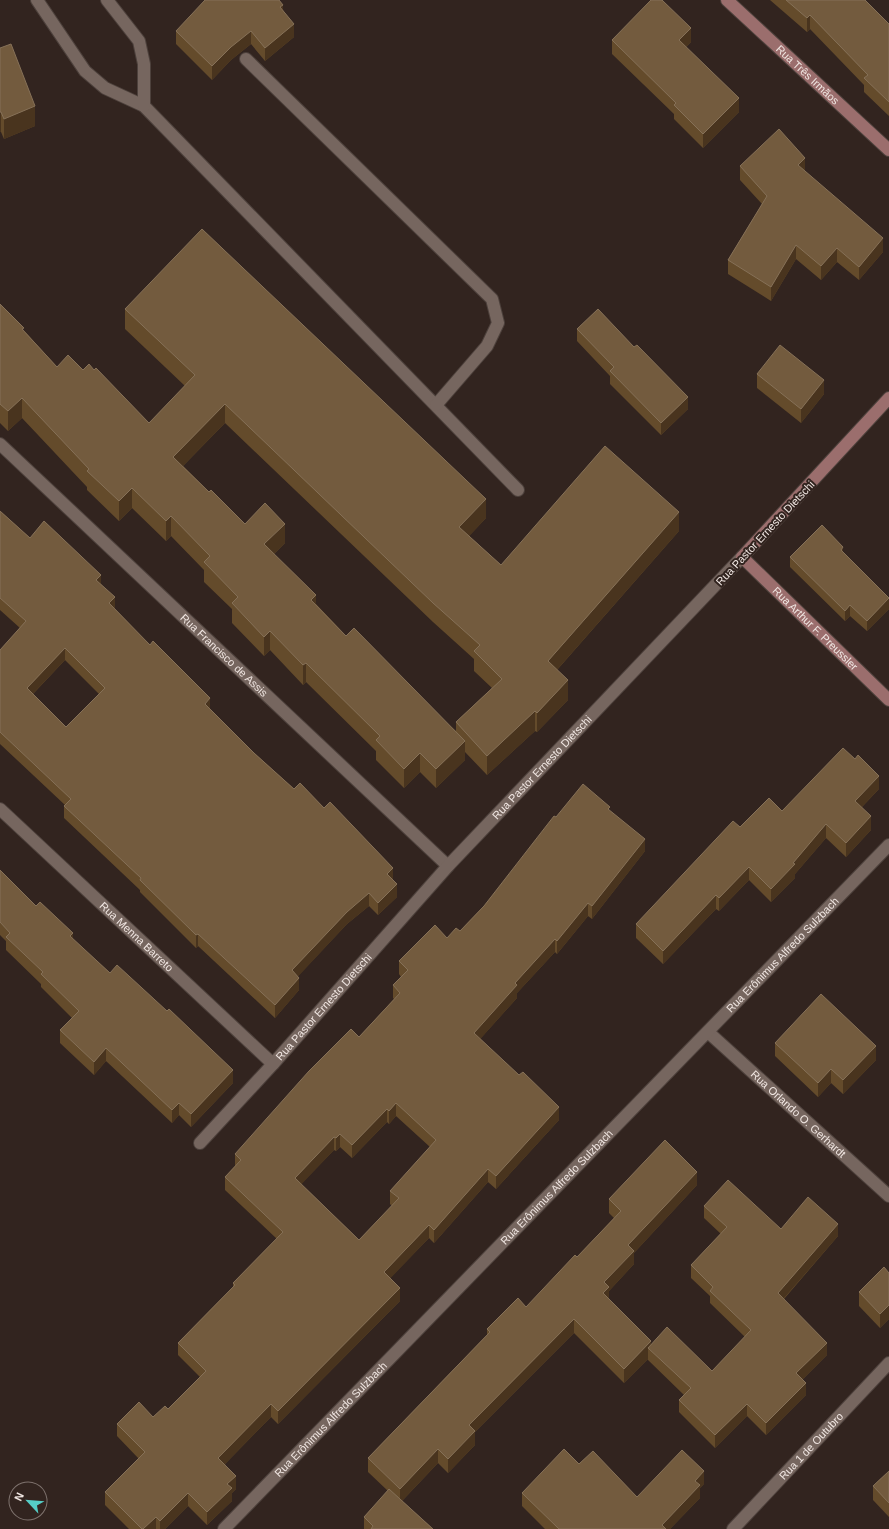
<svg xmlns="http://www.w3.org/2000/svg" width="889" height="1529" font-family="Helvetica,sans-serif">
<rect width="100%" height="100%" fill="#32241f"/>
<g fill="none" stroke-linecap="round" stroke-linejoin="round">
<defs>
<g id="lane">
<polyline points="37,0 85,71 105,88 144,106 518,490"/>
<polyline points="107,0 139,41 144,64 144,106"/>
<polyline points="246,59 492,299 498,323 487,346 436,405"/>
</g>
<g id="street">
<path id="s1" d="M0,444L448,866"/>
<path id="s2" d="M0,809L273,1064"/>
<path id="s3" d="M708,1032L889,1196"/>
<path id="s4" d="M200,1143L273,1064L448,866L742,557"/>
<path id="s5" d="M224,1529L889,845"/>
<path id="s6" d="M733,1529L889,1363"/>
</g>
<g id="secondary">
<path id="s7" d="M727,0L889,150"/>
<path id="s8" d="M889,398L742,557L889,700"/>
</g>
</defs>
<!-- lane casing -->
<use href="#lane" stroke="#4d413c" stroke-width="14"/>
<!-- street casing -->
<use href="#street" stroke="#4d413c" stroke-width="14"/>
<!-- secondary casing -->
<use href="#secondary" stroke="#4d413c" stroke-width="14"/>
<!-- lane -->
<use href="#lane" stroke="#76665f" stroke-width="12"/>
<!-- street -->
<use href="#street" stroke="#76665f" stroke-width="12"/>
<!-- secondary -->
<use href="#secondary" stroke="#9b6e6d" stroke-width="12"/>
</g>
<!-- wall -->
<g fill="#644b2b" fill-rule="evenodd">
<polygon points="770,0 865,0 889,24 889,116 864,92 864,85 810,29 807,32"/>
<polygon points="283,10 294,37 265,61 251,44 231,60 212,80 176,44 176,31"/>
<polygon points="612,40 691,42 686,47 739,112 703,148 674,119 674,114 612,54"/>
<polygon points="0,48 35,126 4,139 1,132"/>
<polygon points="740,166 805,172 883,252 859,280 837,262 821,280 796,259 771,301 728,274 728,260 762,204 740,180"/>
<path d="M0,304L57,367L83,370L149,423L185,386L125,329V309L486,518L469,536L501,565L679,531L557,670L568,700L537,732L535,731L487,775L465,752V760L436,788L420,772L404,788L376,760V751L306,682L303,685L270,650L264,656L232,623V609L204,582V570L171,536L166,541L132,508L119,521L87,490V487L22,418L8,431L0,423ZM225,423L433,622L474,659V671L492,688L456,722V731L346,636L316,604L274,554L285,543L245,524L209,492L183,466Z"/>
<polygon points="577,329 688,409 661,435 610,384 610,376 577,341"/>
<polygon points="757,374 824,394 801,423 757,388"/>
<path d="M0,511L30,538L101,584L115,609L210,709L254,753L294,789L324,808L393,880L397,897L378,915L369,906L347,924L298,976L299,990L275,1018L198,946L196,948L140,892V890L64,818V806L65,805L0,744V650L20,628L0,610ZM65,660L99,694L66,727L33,694Z"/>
<polygon points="843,552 889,598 889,609 867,631 850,616 845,621 790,567 790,557"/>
<polygon points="879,789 862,807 871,830 846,857 826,838 795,874 795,878 771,902 749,880 719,911 716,909 663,964 636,938 636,924 740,827 782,811"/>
<path d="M610,811L645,851L592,919L588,916L557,954L555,952L517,993V998L480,1039L559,1120L496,1189L488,1182L434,1243L429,1238L390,1278L400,1301L278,1424L271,1417L225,1464L236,1489L232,1493V1501L207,1525L188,1506L165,1529H129L105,1505V1492L139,1459L117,1436V1424L153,1417L168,1409L200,1377L178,1355V1343L233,1287V1283L277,1239L225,1190V1177L235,1166V1154L359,1037L394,999L393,998V985L401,977L399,974V961L460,931L484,906L556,817ZM396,1116L430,1147L390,1191V1204L392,1206L359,1240L301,1184L334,1150L336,1151L340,1147L352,1158L387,1122L389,1124Z"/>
<polygon points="0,870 36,906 110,973 233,1083 191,1127 179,1115 172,1123 106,1061 94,1075 60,1043 60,1030 72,1018 41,987 41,984 6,950 6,941 0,935"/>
<polygon points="775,1043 876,1060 843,1094 831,1083 818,1097 775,1056"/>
<polygon points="697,1185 634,1253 634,1264 609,1291 609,1299 651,1344 712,1371 745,1337 710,1303 710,1296 691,1278 691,1265 721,1234 704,1218 704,1206 781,1229 838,1236 784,1299 827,1355 802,1380 806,1395 766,1435 747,1416 715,1448 679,1412 679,1400 684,1395 648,1360 648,1359 624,1383 574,1333 475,1432 475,1445 448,1473 438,1463 402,1501 433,1529 364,1529 364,1517 388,1491 368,1472 368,1458 487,1335 487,1329 526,1307 577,1257 614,1218 609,1213 609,1199"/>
<polygon points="889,1273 889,1319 880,1328 859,1306 859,1292"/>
<polygon points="579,1464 637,1497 704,1484 700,1488 700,1498 670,1529 545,1529 522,1506 522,1493"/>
<polygon points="889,1471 889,1517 873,1500 873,1486"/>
</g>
<!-- shaded-wall -->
<g fill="#49341e">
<polygon points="283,5 283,18 280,7"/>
<polygon points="810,15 810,29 807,32 807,18"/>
<polygon points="294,24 294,37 265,61 265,48"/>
<polygon points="691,28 691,42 679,54 679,40"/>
<polygon points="251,31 251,44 231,60 212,80 212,66 231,47"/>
<polygon points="739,98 739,112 703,148 703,134"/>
<polygon points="35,106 35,126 4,139 4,119"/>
<rect x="0" y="112" width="1" height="20"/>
<polygon points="805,158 805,172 798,165"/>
<polygon points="883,238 883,252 859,280 859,267"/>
<polygon points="796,245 796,259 771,301 771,287"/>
<polygon points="837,248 837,262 821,280 821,266"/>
<polygon points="824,380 824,394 801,423 801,409"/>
<polygon points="688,397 688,409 661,435 661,423"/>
<polygon points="22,398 22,418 8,431 8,411"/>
<polygon points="225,404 225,423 173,476 173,457"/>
<polygon points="132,488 132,508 119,521 119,501"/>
<polygon points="486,499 486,518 459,547 459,527"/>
<polygon points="679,512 679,531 548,680 548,661"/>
<polygon points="171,516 171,536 166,541 166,521"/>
<polygon points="285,524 285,543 264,564 264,544"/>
<polygon points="843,547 843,557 841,550"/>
<polygon points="101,575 101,587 96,580"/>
<polygon points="316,595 316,615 311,600"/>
<polygon points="115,597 115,610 109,603"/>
<polygon points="889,598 889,609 867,631 867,621"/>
<polygon points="850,605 850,616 845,621 845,611"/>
<polygon points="270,631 270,650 264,656 264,637"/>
<polygon points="65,648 65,660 27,700 27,688"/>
<polygon points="306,663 306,682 303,685 303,665"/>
<polygon points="568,680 568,700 537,732 537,713"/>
<polygon points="210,698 210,711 205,704"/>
<polygon points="535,711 535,731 487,775 487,756"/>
<polygon points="465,741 465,760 436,788 436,769"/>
<polygon points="420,753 420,772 404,788 404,769"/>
<polygon points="879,776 879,789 855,814 855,801"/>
<polygon points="871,816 871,830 846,857 846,843"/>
<polygon points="826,824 826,838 795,874 795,878 771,902 771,889"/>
<polygon points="645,839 645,851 592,919 592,906"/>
<polygon points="749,867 749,880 719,911 719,898"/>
<polygon points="393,868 393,881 387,874"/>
<polygon points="397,884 397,897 378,915 378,903"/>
<polygon points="369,893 369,906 347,924 292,983 292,970 347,912"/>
<polygon points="716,895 716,909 663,964 663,951"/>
<polygon points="588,903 588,916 557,954 557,941"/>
<polygon points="73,933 73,946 70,936"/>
<polygon points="198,934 198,946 196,948 196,935"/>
<polygon points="555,939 555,952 517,993 517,998 474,1046 474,1033 515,983"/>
<polygon points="299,978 299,990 275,1018 275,1005"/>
<polygon points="876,1046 876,1060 843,1094 843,1080"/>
<polygon points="106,1048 106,1061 94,1075 94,1062"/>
<polygon points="831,1069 831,1083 818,1097 818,1083"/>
<polygon points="233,1070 233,1083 191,1127 191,1114"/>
<polygon points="179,1103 179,1115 172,1123 172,1110"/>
<polygon points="396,1103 396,1116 389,1124 389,1111"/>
<polygon points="559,1107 559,1120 496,1189 496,1176"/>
<polygon points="387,1109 387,1122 352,1158 352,1145"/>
<polygon points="340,1134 340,1147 336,1151 336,1138"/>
<polygon points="334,1137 334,1150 295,1191 295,1178"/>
<polygon points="488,1169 488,1182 434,1243 434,1230"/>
<polygon points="697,1172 697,1185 634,1253 634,1264 609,1291 609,1300 603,1293 604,1282 628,1245"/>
<polygon points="838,1224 838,1236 778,1305 778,1293"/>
<polygon points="429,1225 429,1238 384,1285 384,1272"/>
<polygon points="400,1288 400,1301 278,1424 278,1411"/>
<polygon points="889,1305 889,1319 880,1328 880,1314"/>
<polygon points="574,1319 574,1333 475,1432 475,1445 448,1473 448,1459 469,1425"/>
<polygon points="651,1341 651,1351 648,1348 648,1359 624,1383 624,1369"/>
<polygon points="827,1343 827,1355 796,1386 796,1373"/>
<polygon points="806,1383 806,1395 766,1435 766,1423"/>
<polygon points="271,1404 271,1417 218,1471 218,1458"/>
<polygon points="747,1404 747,1416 715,1448 715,1435"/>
<polygon points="438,1449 438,1463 400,1503 400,1489"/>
<polygon points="704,1471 704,1484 700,1488 700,1498 670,1529 662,1529 662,1525 695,1481"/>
<polygon points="236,1476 236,1489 232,1493 232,1501 207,1525 207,1512 227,1484"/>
<polygon points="188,1493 188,1506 165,1529 160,1529 160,1521"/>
<polygon points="156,1517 156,1529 143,1529"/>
</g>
<!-- building -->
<g fill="#735b3e" stroke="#867158" fill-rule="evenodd">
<polygon points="205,0 279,0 283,5 280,7 294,24 265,48 251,31 231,47 212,66 176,31"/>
<polygon points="651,0 662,0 691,28 679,40 739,98 703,134 674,105 676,103 612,40"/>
<polygon points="786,0 865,0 889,24 889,102 864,78 868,75 810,15 807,18"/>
<polygon points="11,44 35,106 4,119 1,112 0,112 0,48"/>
<polygon points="779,129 805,158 798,165 883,238 859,267 837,248 821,266 796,245 771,287 728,260 767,196 740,166"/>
<polygon points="202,229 486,499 459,527 501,565 605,446 679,512 548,661 568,680 537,713 535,711 487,756 456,722 502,679 474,651 480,645 433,603 225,404 173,457 209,492 211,490 245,524 265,503 285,524 264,544 316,595 311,600 346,636 354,628 465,741 436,769 420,753 404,769 376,740 380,736 306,663 303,665 270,631 264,637 232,603 238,597 204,562 210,556 171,516 166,521 132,488 119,501 87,471 89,469 22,398 8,411 0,404 0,304 24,328 22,329 57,367 68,355 83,370 89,364 94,370 96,368 149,423 195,375 125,309"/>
<polygon points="598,309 634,347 637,345 688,397 661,423 610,371 614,367 577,329"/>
<polygon points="780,345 824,380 801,409 757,374"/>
<path d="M0,511L30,538L44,521L101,575L96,580L115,597L109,603L150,645L153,641L210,698L205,704L254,753L294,789L300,783L324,808L330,802L393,868L387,874L397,884L378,903L369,893L347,912L292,970L299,978L275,1005L198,934L196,935L140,880L141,878L64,806L71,799L0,732V650L26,621L0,598ZM65,648L105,688L66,727L27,688Z"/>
<polygon points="822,525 843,547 841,550 889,598 867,621 850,605 845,611 790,557"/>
<polygon points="843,748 855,759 858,755 879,776 855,801 871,816 846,843 826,824 793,863 795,864 771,889 749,867 719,898 716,895 663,951 636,924 733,821 740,827 769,798 782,811"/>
<path d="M583,784L610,807L608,809L645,839L592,906L588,903L557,941L555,939L515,983L517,985L474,1033L519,1075L523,1072L559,1107L496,1176L488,1169L434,1230L429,1225L384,1272L400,1288L278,1411L271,1404L218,1458L236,1476L227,1484L232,1488L207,1512L188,1493L160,1521L156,1517L143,1529H142L105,1492L145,1452L117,1424L139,1402L153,1417L165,1406L168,1409L206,1371L178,1343L235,1285L233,1283L283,1232L225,1177L241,1160L235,1154L309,1071L351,1029L359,1037L400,993L393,985L408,970L399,961L435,925L447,938L456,928L460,931L484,906L554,816L556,817ZM396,1103L436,1140L390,1191L399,1198L359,1240L295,1178L334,1137L336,1138L340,1134L352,1145L387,1109L389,1111Z"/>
<polygon points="0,870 36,906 40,902 73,933 70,936 110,973 117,965 167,1011 169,1009 233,1070 191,1114 179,1103 172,1110 106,1048 94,1062 60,1030 79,1011 41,974 43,972 6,937 10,933 0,922"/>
<polygon points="821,994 876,1046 843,1080 831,1069 818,1083 775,1043"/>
<polygon points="665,1140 697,1172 628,1245 634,1251 604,1282 609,1287 603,1293 651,1341 624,1369 574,1319 469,1425 475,1431 448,1459 438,1449 400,1489 368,1458 490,1332 487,1329 518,1298 526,1307 575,1255 577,1257 621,1211 609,1199"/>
<polygon points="728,1180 781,1229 808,1197 838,1224 778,1293 827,1343 796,1373 806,1383 766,1423 747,1404 715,1435 679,1400 691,1388 648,1348 667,1327 712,1371 751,1330 710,1291 713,1287 691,1265 727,1227 704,1206"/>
<polygon points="884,1267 889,1273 889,1305 880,1314 859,1292"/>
<polygon points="564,1449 579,1464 593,1451 637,1497 682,1450 704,1471 695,1481 700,1485 662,1525 666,1529 559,1529 522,1493"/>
<polygon points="889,1471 889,1503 873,1486"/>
<polygon points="389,1489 433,1529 371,1529 373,1526 364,1517"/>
</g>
<g text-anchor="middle" stroke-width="4" stroke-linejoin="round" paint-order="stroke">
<!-- street labels -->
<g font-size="11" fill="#f0e6e2" stroke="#32241f">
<text dy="4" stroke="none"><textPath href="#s7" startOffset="110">Rua Três Irmãos</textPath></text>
<text transform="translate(765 533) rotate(-47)" y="4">Rua Pastor Ernesto Dietschi</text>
<text dy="4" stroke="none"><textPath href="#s8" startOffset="319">Rua Arthur F. Preussler</textPath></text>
<text dy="4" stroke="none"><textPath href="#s1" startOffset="308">Rua Francisco de Assis</textPath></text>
<text dy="4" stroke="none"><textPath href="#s4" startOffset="508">Rua Pastor Ernesto Dietschi</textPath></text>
<text dy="4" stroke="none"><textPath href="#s2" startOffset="187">Rua Menna Barreto</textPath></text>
<text dy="4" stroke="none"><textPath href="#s5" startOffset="801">Rua Erônimus Alfredo Sulzbach</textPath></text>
<text dy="4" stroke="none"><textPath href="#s4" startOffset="184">Rua Pastor Ernesto Dietschi</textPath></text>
<text dy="4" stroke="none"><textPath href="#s3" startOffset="122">Rua Orlando O. Gerhardt</textPath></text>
<text dy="4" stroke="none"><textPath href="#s5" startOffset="477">Rua Erônimus Alfredo Sulzbach</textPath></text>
<text dy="4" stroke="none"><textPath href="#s5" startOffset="153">Rua Erônimus Alfredo Sulzbach</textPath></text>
<text dy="4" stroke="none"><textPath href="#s6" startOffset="114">Rua 1 de Outubro</textPath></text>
</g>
</g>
<!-- north arrow -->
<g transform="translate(28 1501) rotate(296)"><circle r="19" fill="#32241f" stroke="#7e726d"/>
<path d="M0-3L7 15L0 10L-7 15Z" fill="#55cdc6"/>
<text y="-6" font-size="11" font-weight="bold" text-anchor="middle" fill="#f0e6e2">N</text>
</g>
</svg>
